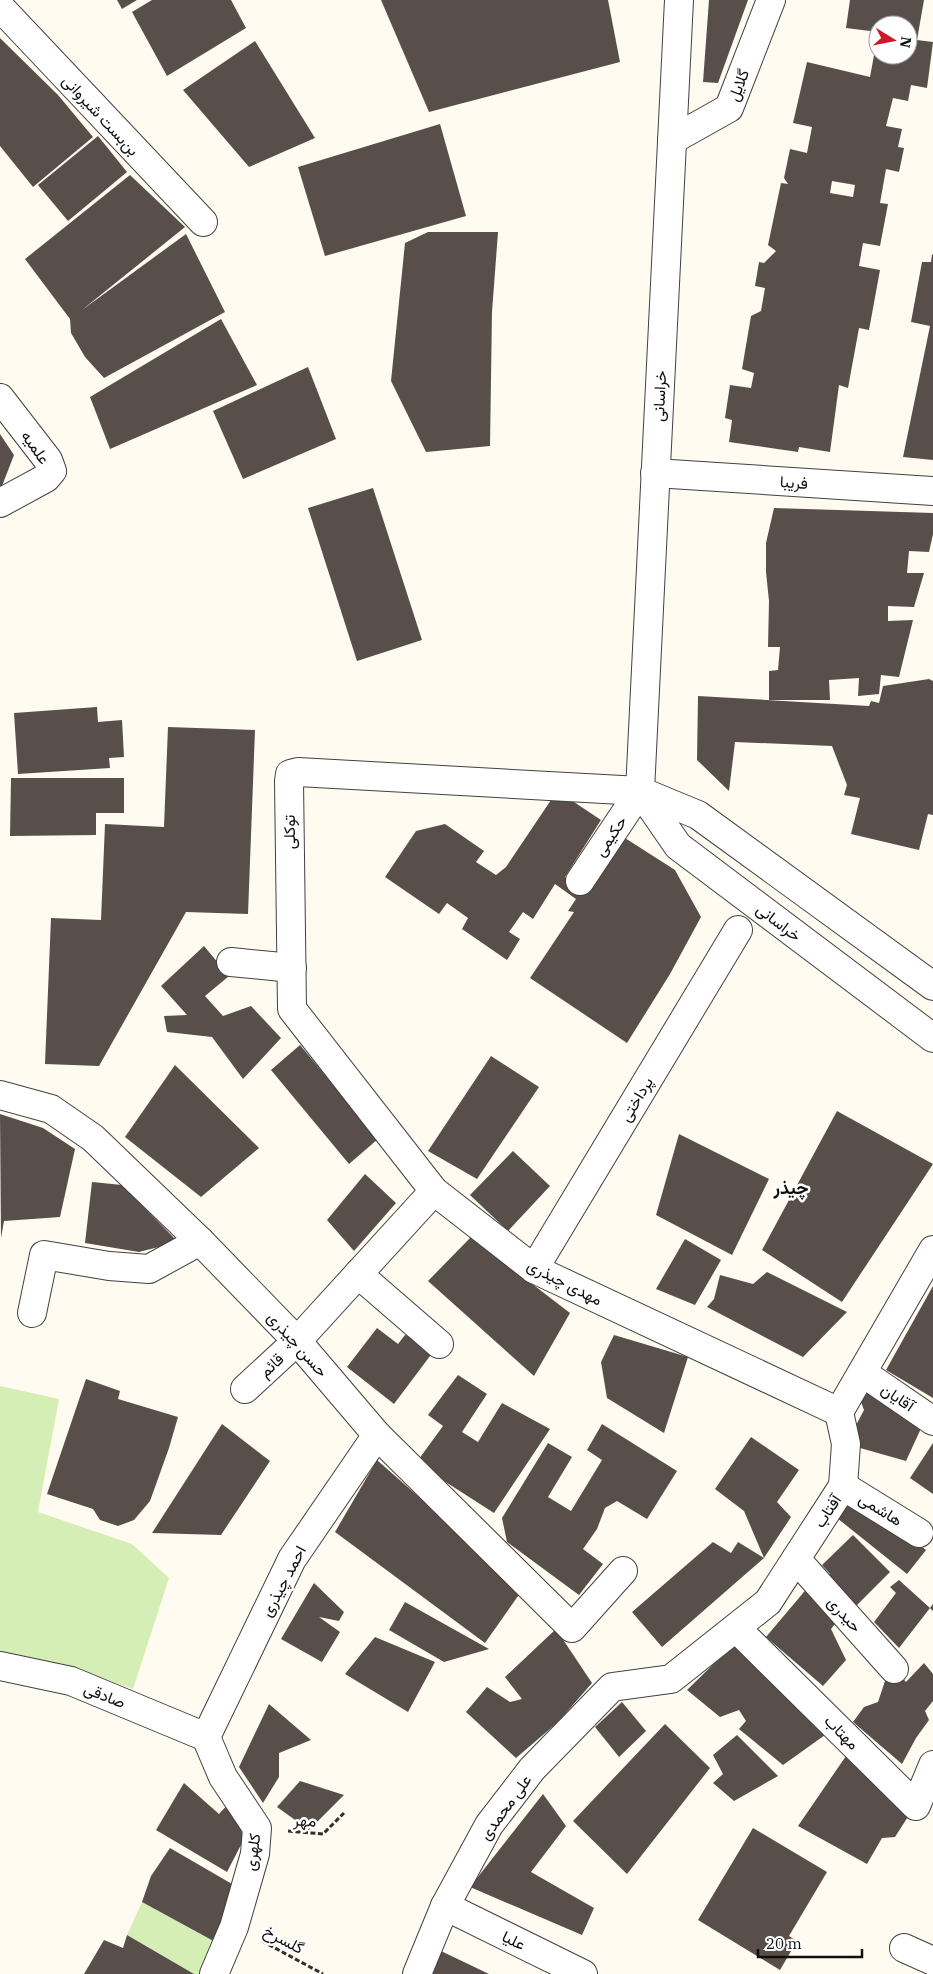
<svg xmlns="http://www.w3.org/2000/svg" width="933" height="1974" font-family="'IBM Plex Serif',Vazirmatn,serif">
<rect width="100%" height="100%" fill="#fffbf0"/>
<!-- green -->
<g fill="#d5eeb5">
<polygon points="0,1386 59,1399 38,1512 132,1544 169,1578 133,1689 75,1669 0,1651"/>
<polygon points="142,1902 219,1944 203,1974 194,1974 127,1935"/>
</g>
<!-- building -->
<g fill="#584f4a" fill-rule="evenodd">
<polygon points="117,0 137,0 122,9"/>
<polygon points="152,0 231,0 246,28 167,76 132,12"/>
<polygon points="381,0 608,0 620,62 429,112"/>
<polygon points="709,0 748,0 718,83 703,82"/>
<path d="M850,0H924L917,40L933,42L927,88L911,85L908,101L893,98L886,126L902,129L898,147L904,148L899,172L886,169L880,203L888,204L880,246L863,243L859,266L880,270L869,330L859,328L848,388L839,385L830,452L799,447L798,452L729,442L732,420L725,418L730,385L751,388L754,373L742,369L751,316L761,311L765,288L755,286L759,262L764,263L776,251L768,245L781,183L788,184L784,178L790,149L807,153L812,127L793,123L807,62L870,77L877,39L878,55H908V25H878V32L846,28ZM832,181L855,185L853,197L830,193Z"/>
<polygon points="0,38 58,95 93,137 33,187 0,146"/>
<polygon points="255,41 315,138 249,167 183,90"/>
<polygon points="440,124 466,216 325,256 298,167"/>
<polygon points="98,136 127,172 68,221 38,185"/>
<polygon points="130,175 185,227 82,310 186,234 225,312 104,378 85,357 71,333 70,319 25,259"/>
<polygon points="428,232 498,232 492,312 490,446 426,452 391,381 405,243"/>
<polygon points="932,254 933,255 933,460 903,457 930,326 911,322 922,262 931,262"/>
<polygon points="221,319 257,385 110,449 90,397"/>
<polygon points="308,367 336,439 243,479 213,411"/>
<polygon points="0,434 14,455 2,486 0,486"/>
<polygon points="373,488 422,640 357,661 308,508"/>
<polygon points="774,508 933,513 933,534 929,552 909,551 907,573 924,573 914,607 888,606 888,621 913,620 899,677 881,675 879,694 858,696 859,678 829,680 830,700 769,700 769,671 778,670 780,647 768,647 769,601 766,572 766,543"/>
<polygon points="929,679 933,681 933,815 928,814 919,850 851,834 860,798 844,795 847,785 832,746 735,742 729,791 697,760 698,696 869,706 871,701 879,703 883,686"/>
<polygon points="97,707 98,722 122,720 124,757 109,758 110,768 18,774 14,713"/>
<polygon points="168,727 255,730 248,914 186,912 99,1066 45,1064 51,918 101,920 105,824 164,827"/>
<polygon points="11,778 124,778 124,813 96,813 96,835 10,836"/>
<polygon points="551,800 571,800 601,820 565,877 579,886 614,831 675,870 701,917 670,974 627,1043 530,978 574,912 568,911 576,899 555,884 533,919 523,912 509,932 520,939 507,960 462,929 468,918 447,903 439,914 385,877 416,831 445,824 484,851 476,862 496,875 506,867"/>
<polygon points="204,946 229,976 205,996 223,1016 251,1006 281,1038 243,1079 212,1037 167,1032 164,1016 187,1015 161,986"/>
<polygon points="300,1045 378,1139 349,1164 271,1070"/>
<polygon points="491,1056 539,1087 477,1179 428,1151"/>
<polygon points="175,1065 259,1148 201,1197 125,1137"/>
<polygon points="837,1111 933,1164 842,1302 762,1250"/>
<polygon points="0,1114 43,1128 75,1149 60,1217 4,1221 1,1238"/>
<polygon points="679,1134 769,1179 732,1255 656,1215"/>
<polygon points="513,1151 550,1186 508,1231 470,1195"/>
<polygon points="365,1174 396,1203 354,1251 327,1220"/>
<polygon points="92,1182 122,1185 178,1242 139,1252 85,1243"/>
<polygon points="471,1237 570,1313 534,1376 428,1281"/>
<polygon points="685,1239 721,1260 695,1305 656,1289"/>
<polygon points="767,1272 847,1312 803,1357 707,1307 714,1299 720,1275 753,1284"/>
<polygon points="933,1286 933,1398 886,1370"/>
<polygon points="377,1328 398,1344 405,1335 439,1344 394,1404 347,1367"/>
<polygon points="614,1335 688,1357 664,1433 607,1398 601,1362"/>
<polygon points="458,1375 487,1394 462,1432 478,1442 502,1403 550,1429 494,1513 416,1463 443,1426 428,1415"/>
<polygon points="86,1379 120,1391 118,1399 178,1417 169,1448 150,1501 134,1520 118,1526 100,1520 93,1509 47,1494"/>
<polygon points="869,1389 923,1424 906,1461 846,1444 864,1410 861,1402"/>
<polygon points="222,1424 270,1461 221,1535 152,1533"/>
<polygon points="602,1424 677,1471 647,1519 617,1501 605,1508 597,1529 583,1549 603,1564 579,1595 507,1542 502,1518 548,1443 572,1457 548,1497 571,1511 602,1460 587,1450"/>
<polygon points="751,1437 799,1470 777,1502 791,1517 764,1558 744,1511 715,1489"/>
<polygon points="933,1443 933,1494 910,1478"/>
<polygon points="377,1460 523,1589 485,1643 335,1532"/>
<polygon points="856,1493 926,1550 907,1574 837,1518"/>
<polygon points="853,1535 890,1572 854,1608 825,1578 830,1574 822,1565"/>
<polygon points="713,1542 731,1553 738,1542 764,1558 662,1647 632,1612"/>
<polygon points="899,1580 930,1608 933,1604 933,1611 930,1608 899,1648 874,1622 896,1593 890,1587"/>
<polygon points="314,1583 344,1612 339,1621 319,1617 340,1632 322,1662 281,1639"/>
<polygon points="809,1586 843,1614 831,1629 846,1660 823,1686 766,1637"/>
<polygon points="405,1602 489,1649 444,1662 389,1630"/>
<polygon points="556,1629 592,1683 558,1722 516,1758 466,1712 487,1687 510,1702 522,1699 505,1677"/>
<polygon points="375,1637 435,1662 408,1712 345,1674"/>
<polygon points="734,1644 825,1735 783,1765 739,1729 746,1721 739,1710 720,1717 687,1690"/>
<polygon points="924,1663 933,1674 933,1701 925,1711 929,1720 916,1738 902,1764 853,1722 864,1707 878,1702 886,1678 894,1669 906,1682"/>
<polygon points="622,1702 646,1731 619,1757 595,1727"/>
<polygon points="269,1704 311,1740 279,1753 279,1777 263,1803 239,1767"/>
<polygon points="665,1724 710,1768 627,1874 573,1821"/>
<polygon points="737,1735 778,1776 734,1801 713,1783 723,1774 713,1755"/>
<polygon points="846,1756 911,1812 895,1837 882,1838 867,1864 798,1826"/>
<polygon points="300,1781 344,1795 309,1830 277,1807"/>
<polygon points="184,1783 219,1814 231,1801 244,1839 227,1872 156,1830"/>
<polygon points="543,1794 566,1826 531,1872 594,1908 582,1935 470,1887"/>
<polygon points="753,1828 827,1872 789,1936 797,1941 780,1970 698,1920"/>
<polygon points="170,1848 232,1884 219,1944 142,1902 151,1876"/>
<polygon points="127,1935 194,1974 84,1974 104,1940 123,1948"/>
<polygon points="441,1951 489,1974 430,1974"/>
</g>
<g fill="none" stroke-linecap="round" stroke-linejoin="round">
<defs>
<g id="minor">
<polyline points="679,0 640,791 678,846 933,1038"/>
<polyline points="0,7 203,222"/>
<polyline points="672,140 729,108 771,0"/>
<polyline points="0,398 48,460 52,471 46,478 0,503"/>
<polyline points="655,473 933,491"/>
<polyline points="580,881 640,791"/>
<polyline points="231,962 292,968"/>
<polyline points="0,1095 51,1109 93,1138 200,1241 297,1341 377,1435 572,1628 623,1571"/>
<polyline points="534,1269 738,930"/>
<polyline points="358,1274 439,1344"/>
<polyline points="32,1313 44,1255 109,1266 149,1269 200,1241"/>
<polyline points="863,1373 933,1421"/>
<polyline points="245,1389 297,1341 434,1191"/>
<polyline points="839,1412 534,1269 434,1191 292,1009 289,781 290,774 298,772 640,791 698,815 933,986"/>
<polyline points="843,1486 919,1533"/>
<polyline points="796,1559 894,1669"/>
<polyline points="736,1628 916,1806 933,1765"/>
<polyline points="0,1666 71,1681 206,1737"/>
<polyline points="206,1737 292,1559 377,1435"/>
<polyline points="206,1737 223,1777 257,1828 255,1854 234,1927 214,1974"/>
<polyline points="445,1906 583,1974"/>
<polyline points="904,1948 933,1961"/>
<polyline points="417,1974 445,1906 489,1825 532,1769 612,1687 671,1679 768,1602 843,1486 846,1444 839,1412 933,1250"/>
</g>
</defs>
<!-- minor casing -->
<use href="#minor" stroke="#414141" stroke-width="30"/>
<!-- path -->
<g stroke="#303030" stroke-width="3" stroke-dasharray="5 2.5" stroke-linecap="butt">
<polyline points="288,1831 323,1834 344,1813"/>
<polyline points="262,1941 323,1974"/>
</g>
<!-- minor -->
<use href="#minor" stroke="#fff" stroke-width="28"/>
</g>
<g text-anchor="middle" stroke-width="5" stroke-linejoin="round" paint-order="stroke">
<!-- street labels -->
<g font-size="16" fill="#0e0e0e" stroke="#fff">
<text transform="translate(738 85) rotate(-69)" y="6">گلایل</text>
<text transform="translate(101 115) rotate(47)" y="6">بن‌بست شیروانی</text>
<text transform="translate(659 396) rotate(-87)" y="6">خراسانی</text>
<text transform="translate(36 447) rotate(55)" y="6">علمیه</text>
<text transform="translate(794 482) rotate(4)" y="6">فریبا</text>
<text transform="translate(289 832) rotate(-91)" y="6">توکلی</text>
<text transform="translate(610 836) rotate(-56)" y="6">حکیمی</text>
<text transform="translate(779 922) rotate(37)" y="6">خراسانی</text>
<text transform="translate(636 1099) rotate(-59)" y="6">پرداختی</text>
<text transform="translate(565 1282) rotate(27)" y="6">مهدی چیذری</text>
<text transform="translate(298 1344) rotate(48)" y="6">حسن چیذری</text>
<text transform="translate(271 1365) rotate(-43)" y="6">قائم</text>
<text transform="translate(898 1397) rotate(34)" y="6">آقایان</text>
<text transform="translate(881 1509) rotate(32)" y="6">هاشمی</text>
<text transform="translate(827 1511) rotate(-57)" y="6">آفتاب</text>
<text transform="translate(283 1581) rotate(-62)" y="6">احمد چیذری</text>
<text transform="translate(845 1614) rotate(48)" y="6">حیدری</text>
<text transform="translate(105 1695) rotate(22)" y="6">صادقی</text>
<text transform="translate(842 1732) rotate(45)" y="6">مهتاب</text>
<text transform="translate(505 1807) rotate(-54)" y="6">علی محمدی</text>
<text transform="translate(305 1820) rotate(3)" y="6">مهر</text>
<text transform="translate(252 1852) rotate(-82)" y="6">کلهری</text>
<text transform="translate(284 1939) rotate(28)" y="6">گلسرخ</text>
<text transform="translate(514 1940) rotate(26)" y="6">علیا</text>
</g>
<!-- neighbourhood labels -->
<g font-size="18" font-weight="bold" fill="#0e0e0e" stroke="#fff">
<text x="791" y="1194">چیذر</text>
</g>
</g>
<!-- north arrow -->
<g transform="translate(893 40) rotate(100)"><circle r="24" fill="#ffffff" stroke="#9f9f9f"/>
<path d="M0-4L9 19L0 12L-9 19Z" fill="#cd1827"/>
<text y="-8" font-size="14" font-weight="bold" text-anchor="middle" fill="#0e0e0e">N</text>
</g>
<!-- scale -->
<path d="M758 1949v8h104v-8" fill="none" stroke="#0e0e0e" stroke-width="2.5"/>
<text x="766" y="1949" font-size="15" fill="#0e0e0e" stroke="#ffffff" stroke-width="4" paint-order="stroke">20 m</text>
</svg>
